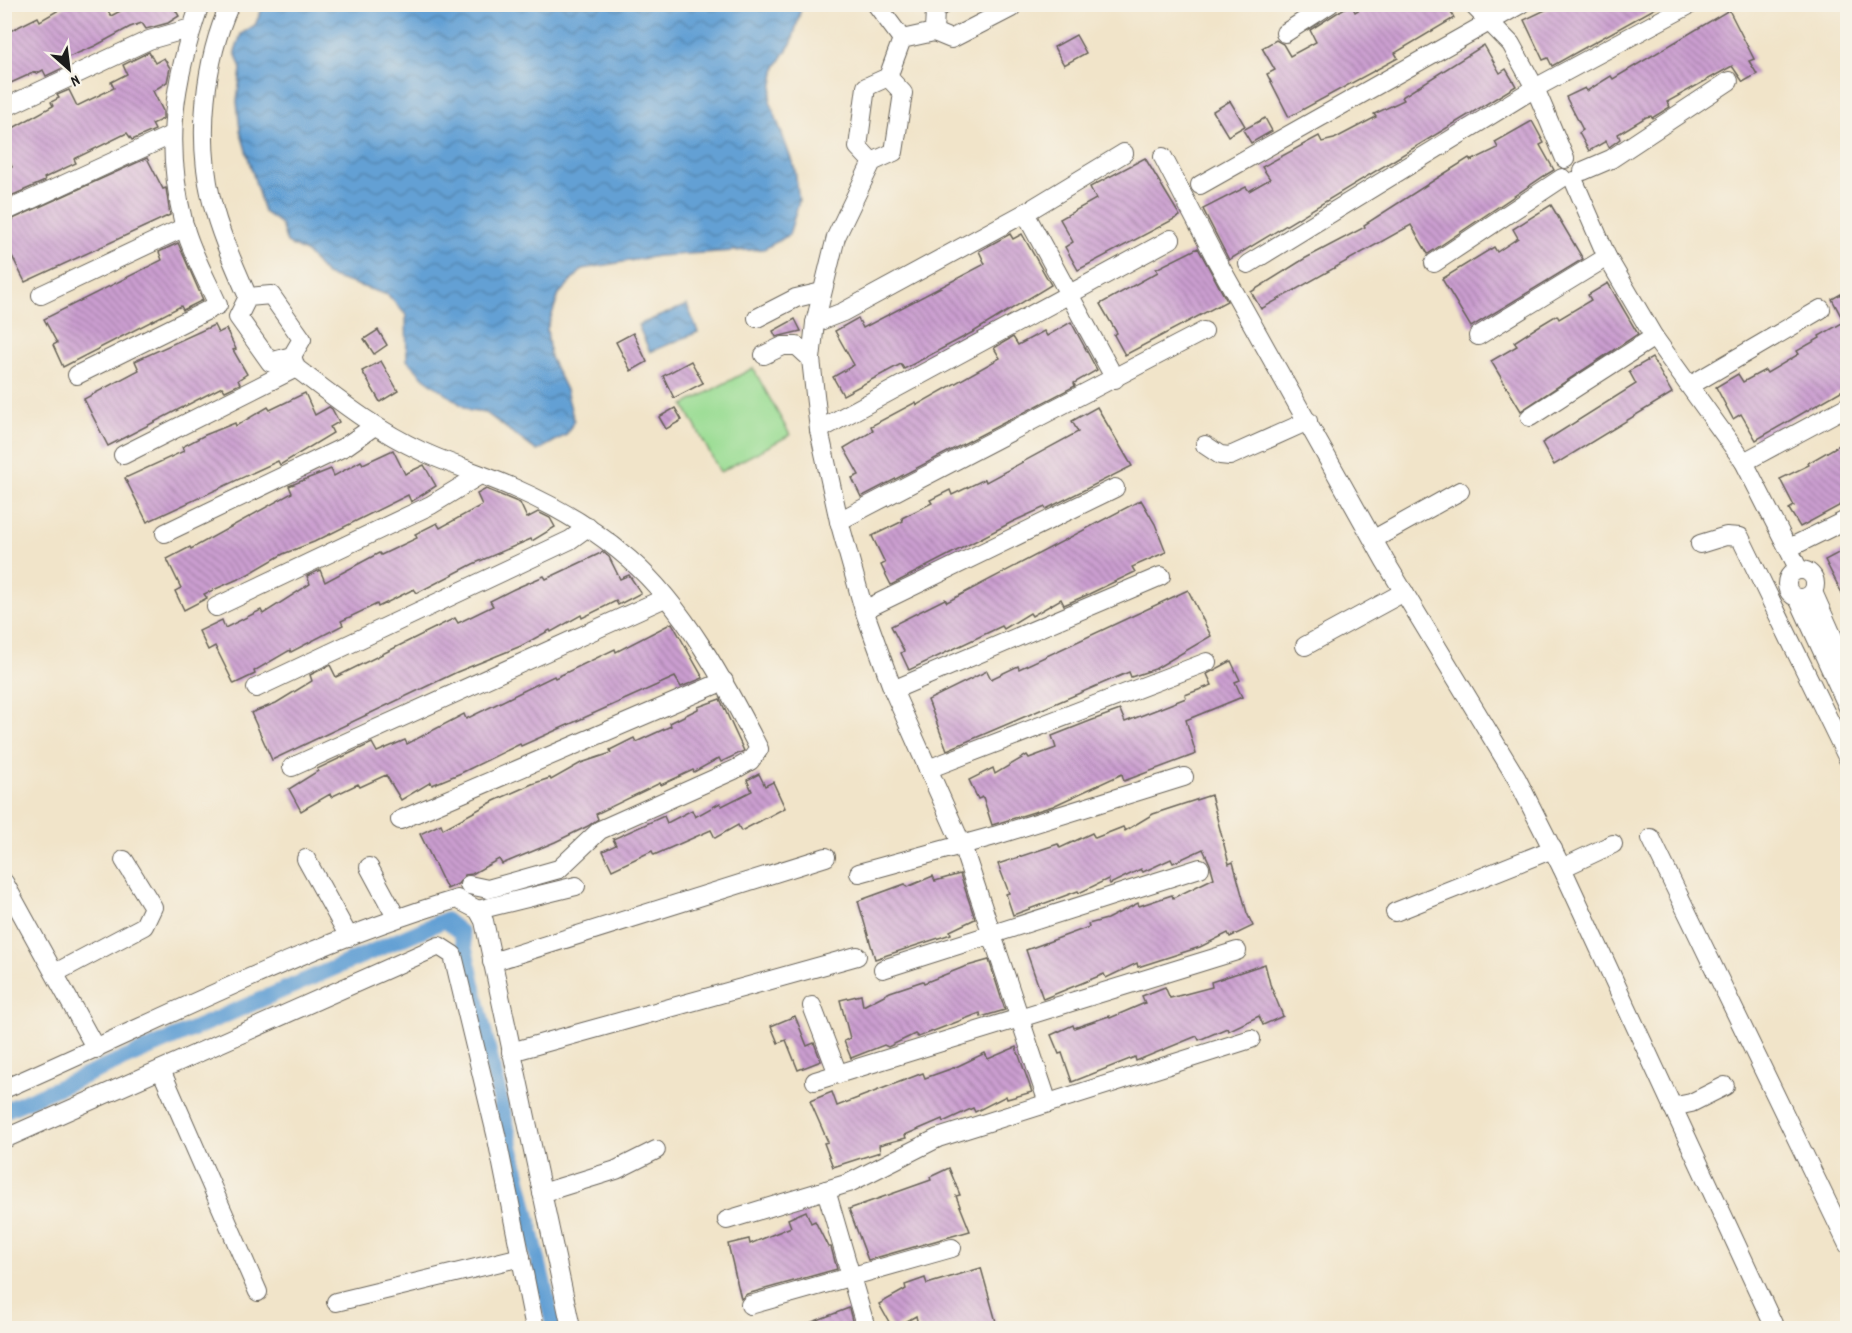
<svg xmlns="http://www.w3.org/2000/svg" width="1852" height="1333" font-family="Dekko,sans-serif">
<defs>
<pattern id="water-waves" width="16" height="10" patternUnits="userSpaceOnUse" patternTransform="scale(1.5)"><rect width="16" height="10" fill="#63a0d4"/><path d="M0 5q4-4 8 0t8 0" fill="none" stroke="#5182ab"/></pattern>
<pattern id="building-back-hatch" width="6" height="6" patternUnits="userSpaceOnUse" patternTransform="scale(1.5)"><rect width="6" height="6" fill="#cb9ed0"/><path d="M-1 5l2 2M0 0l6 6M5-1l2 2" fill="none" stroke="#a480a8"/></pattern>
</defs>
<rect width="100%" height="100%" fill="#f7f3e8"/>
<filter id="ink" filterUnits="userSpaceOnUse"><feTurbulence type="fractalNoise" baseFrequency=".0167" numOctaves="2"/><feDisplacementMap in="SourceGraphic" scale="12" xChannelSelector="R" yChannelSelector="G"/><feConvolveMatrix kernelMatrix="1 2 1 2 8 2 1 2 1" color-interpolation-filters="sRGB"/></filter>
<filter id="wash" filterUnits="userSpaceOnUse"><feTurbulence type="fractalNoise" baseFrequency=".008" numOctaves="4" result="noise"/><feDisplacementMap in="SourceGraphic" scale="24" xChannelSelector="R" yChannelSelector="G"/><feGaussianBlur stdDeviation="1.35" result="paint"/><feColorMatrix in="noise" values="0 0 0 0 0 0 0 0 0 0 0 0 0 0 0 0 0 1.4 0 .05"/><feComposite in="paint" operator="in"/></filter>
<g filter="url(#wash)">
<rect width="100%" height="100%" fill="#f1e4c9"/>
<!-- garden -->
<polygon fill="#9bdd94" stroke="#5c7c58" stroke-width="1.5" points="753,368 790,435 720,472 684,405"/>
<!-- water -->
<g fill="url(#water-waves)" stroke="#405e78" stroke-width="1.5">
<polygon points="264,5 802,5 792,42 776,67 770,101 795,170 799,201 789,235 764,249 658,256 583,269 559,294 547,329 550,357 566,390 574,421 566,435 537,451 486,413 470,411 424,378 407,360 406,315 388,295 326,275 307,253 287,243 281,224 264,212 240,130 237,101 241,69 235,52 241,34 255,25"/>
<polygon points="687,305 698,332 650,352 638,325"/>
</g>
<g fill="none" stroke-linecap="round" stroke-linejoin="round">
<!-- canal -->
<polyline stroke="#63a0d4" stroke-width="16" points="4,1111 445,920 461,933 554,1328"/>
</g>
<g id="blocks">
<!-- building -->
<g fill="url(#building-back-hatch)">
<polygon points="69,4 104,4 111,16 133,4 172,4 179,16 168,23 146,29 142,23 130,27 95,46 61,60 65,67 46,76 43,70 36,74 35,72 4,86 4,34 38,17 40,21"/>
<polygon points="1351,4 1355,12 1368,4 1447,4 1454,18 1395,53 1398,58 1289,117 1267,74 1275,70 1262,48 1276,40 1283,44 1290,56 1316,42 1310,30"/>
<polygon points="1558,4 1663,4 1552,66 1548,58 1543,60 1524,20"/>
<polygon points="1729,10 1754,59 1749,61 1757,74 1743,82 1732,66 1667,102 1670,107 1652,118 1651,116 1646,117 1618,134 1620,139 1609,147 1606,141 1589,151 1579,133 1583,130 1566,97 1585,88 1587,91 1611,76 1613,79"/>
<polygon points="1076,35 1086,53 1064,65 1054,47"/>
<polygon points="1484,45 1500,73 1506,69 1516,86 1229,260 1203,209 1246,187 1249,191 1270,179 1262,167 1319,136 1322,142 1334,139 1376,117 1374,114 1404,100 1402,97"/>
<polygon points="149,52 155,63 164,58 170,68 167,82 153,91 163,111 163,119 152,124 155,130 132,140 127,133 74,159 76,163 44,178 45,181 4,199 4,171 12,167 4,151 4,133 53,106 51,102 59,98 57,95 69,90 77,106 114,88 111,82 127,74 123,65"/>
<polygon points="1230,101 1245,126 1228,136 1213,111"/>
<polygon points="1265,118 1272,131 1251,143 1243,130"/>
<polygon points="1532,121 1544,143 1540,145 1554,170 1544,176 1428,254 1411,225 1261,309 1251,292 1304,259 1365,227 1364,225 1450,170 1469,158 1471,161 1498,148 1495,142"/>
<polygon points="147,158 163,189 166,188 170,215 25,282 4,240 4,223"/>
<polygon points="1145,158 1180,216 1078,270 1065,247 1073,242 1060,219 1096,199 1090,187"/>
<polygon points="1551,205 1583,259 1471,327 1442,279 1494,247 1497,252 1518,238 1513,229"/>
<polygon points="1010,234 1013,239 1022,234 1051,285 975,331 904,369 901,364 843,395 833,377 854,365 835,331 858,318 863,328 985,264 979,251"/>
<polygon points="178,243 203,300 183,310 181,306 63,367 53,345 57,343 44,319 162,260 159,252"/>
<polygon points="1198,248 1227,301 1125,355 1114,335 1117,333 1100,304 1158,272 1156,269"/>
<polygon points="1608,283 1638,334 1521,411 1491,361 1517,346 1514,342 1539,326 1557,315 1559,319 1591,300 1588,295"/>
<polygon points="1848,290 1848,387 1756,440 1741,414 1733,419 1716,387 1738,374 1743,382 1765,370 1767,373 1799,354 1797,351 1820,338 1819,336 1844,322 1832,299"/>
<polygon points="795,319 801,331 776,337 773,331"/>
<polygon points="1071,322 1097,370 1074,383 1075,386 861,497 852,478 859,475 844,448 873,431 871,426 916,402 917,405 1000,358 994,348 1006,341 1013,337 1018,345 1044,331 1047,336"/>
<polygon points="214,325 218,333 226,329 236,349 233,350 247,374 238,380 240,384 225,391 222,387 108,446 84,399 139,370 135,361"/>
<polygon points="378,330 387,345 374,354 364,339"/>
<polygon points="633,333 647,362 631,371 616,342"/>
<polygon points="1652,358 1672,393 1554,465 1542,443 1636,384 1629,371"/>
<polygon points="381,361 398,391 380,402 362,371"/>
<polygon points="691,361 703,383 674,398 663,376"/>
<polygon points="305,393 315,415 329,407 332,409 339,422 330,427 333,433 280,465 278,461 147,522 125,478 184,451 182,447 205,435 235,423 236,426 268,407 270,410"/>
<polygon points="1097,407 1132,466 1046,509 1045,507 1012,522 891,585 881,565 885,563 872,536 903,521 902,518 932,503 930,500 950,490 952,495 985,479 986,482 1078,432 1072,421"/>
<polygon points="675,408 682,420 666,429 659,417"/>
<polygon points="1848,440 1848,501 1800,527 1789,509 1794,506 1780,479 1809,465 1808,463"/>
<polygon points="393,450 405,474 424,465 436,486 411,502 408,495 314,542 283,554 245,576 204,594 207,598 184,610 175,591 181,588 167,559 190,547 191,549 292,493 289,486 331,469 334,476 361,461 363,464"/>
<polygon points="486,489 520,503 527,518 538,512 550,518 555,527 532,541 531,539 473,564 417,593 414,589 378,607 377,604 341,621 343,625 291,652 290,650 254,671 255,674 234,684 215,646 208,650 199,631 222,620 225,628 261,610 263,614 310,584 307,576 320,570 325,582 379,553 381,555 417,538 415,534 437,523 440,528 482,505 477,494"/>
<polygon points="1141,500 1155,524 1166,552 1132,567 1135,572 1089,594 1064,605 1061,599 1032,616 1030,613 1004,629 1002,626 909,670 901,653 904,651 891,626 945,599 947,602"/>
<polygon points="1844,550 1848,557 1848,605 1825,560"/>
<polygon points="603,552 609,557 620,579 629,575 641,593 618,605 616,601 582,618 581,615 551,632 550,630 521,646 457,672 272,760 251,713 276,703 312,681 310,675 330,665 336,677 455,618 458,623 493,606 490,601 514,589 544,576 546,579"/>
<polygon points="1188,590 1211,636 1155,669 1131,677 1129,672 947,750 928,700 987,671 991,679 1018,666 1019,669"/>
<polygon points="672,623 703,678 681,687 675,677 521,746 520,744 461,773 432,785 431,782 401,800 386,775 360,787 358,784 331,797 330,794 301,811 289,789 318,771 317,769 372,743 377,752 405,740 407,744 464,714 466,719 554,676 555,678 615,649 616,652"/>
<polygon points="1231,661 1240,680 1235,682 1242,697 1186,720 1196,754 1124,781 1122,774 1053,806 992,825 983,797 978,799 969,780 993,768 995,774 1027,755 1029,758 1056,748 1052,736 1090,721 1120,710 1125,722 1186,698 1185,695 1212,685 1207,674"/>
<polygon points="720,699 744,751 721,762 719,758 694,772 693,770 661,785 660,783 596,814 598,819 588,826 555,842 502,864 499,859 472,874 465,875 458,884 447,889 420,834 441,824 443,829 494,801 532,784 550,778 551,780 581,763 611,753 610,750 634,738 636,742 671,726 670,723 698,709 698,707"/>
<polygon points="759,774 765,786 773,782 785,808 741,831 738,825 715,838 711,830 654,855 652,851 612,870 603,851 616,845 613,839 664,816 667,823 692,810 695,817 720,803 722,806 752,791 747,780"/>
<polygon points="1211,795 1229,864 1233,862 1247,913 1253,926 1230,937 1228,933 1200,947 1138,967 1137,963 1106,978 1104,974 1043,999 1026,950 1089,927 1088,924 1107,919 1138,903 1139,906 1172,895 1173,898 1214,878 1210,864 1203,849 1173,863 1171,859 1143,872 1141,869 1110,884 1108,879 1079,893 1078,891 1013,915 1006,894 1009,893 998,864 1058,844 1060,848 1092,833 1095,838 1123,827 1125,831 1153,814"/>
<polygon points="960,874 975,919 950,931 951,934 875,959 858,901 905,884 907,887 933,876 935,881"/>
<polygon points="989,960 1005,1010 981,1017 980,1013 918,1037 915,1034 888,1047 884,1045 851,1058 844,1041 850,1038 840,1000 861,995 863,1006 890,992 923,981 924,983 964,967"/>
<polygon points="1265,964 1270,984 1283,1016 1263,1025 1259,1016 1228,1031 1227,1028 1199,1040 1197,1036 1136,1061 1135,1057 1072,1082 1062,1053 1059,1054 1051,1035 1073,1025 1074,1028 1109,1016 1110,1018 1145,1003 1142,996 1165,987 1170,998 1212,987 1211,982"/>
<polygon points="795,1016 807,1046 814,1043 821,1061 798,1070 786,1040 778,1043 771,1026"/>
<polygon points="1016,1047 1032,1092 1007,1099 1006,1096 975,1112 973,1108 943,1122 942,1119 905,1135 906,1138 879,1145 880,1152 833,1167 824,1143 828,1142 810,1101 832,1092 837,1106 923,1073 925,1078 956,1067 985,1053 988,1059"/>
<polygon points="949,1168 960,1195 956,1196 970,1231 868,1260 849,1209 931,1180 930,1177"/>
<polygon points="806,1211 811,1223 815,1221 828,1247 831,1247 837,1269 747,1294 741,1299 728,1244 749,1239 750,1244 791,1227 788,1219"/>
<polygon points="981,1268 998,1329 919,1329 916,1316 893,1329 879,1304 906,1289 905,1285 925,1278 927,1284"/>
<polygon points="849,1308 854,1329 799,1329 799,1327"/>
</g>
</g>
</g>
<g filter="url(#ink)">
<use href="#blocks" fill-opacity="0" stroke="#676259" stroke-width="1.5"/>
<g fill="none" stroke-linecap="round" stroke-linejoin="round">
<defs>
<g id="minor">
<path d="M230,4C204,61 197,137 211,198C219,232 234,265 248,297L238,317L270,362L292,356L302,339L271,295L248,297"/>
<polyline points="876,4 902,39"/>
<polyline points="1472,4 1511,44 1535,88 1565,159"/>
<polyline points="934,32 935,9 945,4"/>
<polyline points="1285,33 1330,4"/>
<polyline points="888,77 903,93 894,152 872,162 836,237 815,323 811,359 819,430 839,521 864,610 893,690 962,845 1048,1103"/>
<polyline points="4,108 149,40 191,28"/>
<polyline points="1163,157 1217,261 1385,561 1517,779 1562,868 1775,1328"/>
<polyline points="872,162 858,147 866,87 888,77 902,39 934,32 951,39 1011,8 1011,4"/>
<polyline points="1583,171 1611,159 1729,81"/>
<polyline points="1574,181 1607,257 1654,337 1744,462 1799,570"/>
<polyline points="1200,185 1521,4"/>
<polyline points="4,212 171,135"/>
<polyline points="1025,213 1115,379"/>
<polyline points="1434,263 1562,178"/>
<polyline points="1248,264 1535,88 1691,4"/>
<polyline points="41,295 185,227"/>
<polyline points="757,318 796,298 822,292"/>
<polyline points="815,323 843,312 1025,213 1124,153"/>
<polyline points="1478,336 1607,257"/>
<polyline points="764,355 783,346 797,346 811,359"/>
<path d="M292,356L296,368C337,399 374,429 421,451C451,465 483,474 514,488C555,506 595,529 629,559C684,606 727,686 759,749L750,761L734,770L600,830L559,869L488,889L469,885"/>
<path d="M77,375L218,305C207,280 191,252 184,225C164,143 173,83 200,4"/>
<polyline points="1691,385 1821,309"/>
<polyline points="1530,417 1654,337"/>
<polyline points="819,430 1171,239"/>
<polyline points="1205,445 1220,455 1230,456 1308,421"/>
<polyline points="123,455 296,368"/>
<polyline points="1744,462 1848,406"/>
<polyline points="839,521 1204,331"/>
<polyline points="165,533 346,446 373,427"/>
<polyline points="1374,539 1460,491"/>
<polyline points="1700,544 1726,536 1740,537 1848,759"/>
<polyline points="1789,548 1848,519"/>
<circle cx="1801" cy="584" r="14"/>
<polyline points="1813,592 1848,671"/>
<polyline points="1798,598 1848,707"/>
<polyline points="216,607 431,505 480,475"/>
<polyline points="864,610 1115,488"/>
<polyline points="1305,646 1404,592"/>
<polyline points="256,688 570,540 588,527"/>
<polyline points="893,690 1161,576"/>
<polyline points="292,767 665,598"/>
<polyline points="928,769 1207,662"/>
<polyline points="400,820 724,681"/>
<polyline points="1651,838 1848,1245"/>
<polyline points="306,859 349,937"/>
<polyline points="369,867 396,917"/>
<polyline points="1562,868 1613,844"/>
<polyline points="859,873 994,836 1184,777"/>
<polyline points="4,882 96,1049"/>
<polyline points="478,910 576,886"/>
<polyline points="1395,912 1553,849"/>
<polyline points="492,962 826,857"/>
<polyline points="883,969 1200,868"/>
<polyline points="55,973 144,926 153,907 124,860"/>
<polyline points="812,1006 838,1074"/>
<polyline points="511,1052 857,956"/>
<polyline points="161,1070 258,1292"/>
<polyline points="815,1081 1237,951"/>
<path d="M4,1089C154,1024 300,946 457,899L478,910L484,921L571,1328"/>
<polyline points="1672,1107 1691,1103 1725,1086"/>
<polyline points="4,1139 439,946 453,955 496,1134 535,1328"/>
<polyline points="826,1190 866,1328"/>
<polyline points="542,1193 616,1170 656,1150"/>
<polyline points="727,1220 849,1183 938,1138 1251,1039"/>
<polyline points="336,1302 521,1257"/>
<polyline points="750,1305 952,1248"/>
</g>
</defs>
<!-- minor casing -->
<use href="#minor" stroke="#676259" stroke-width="20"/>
<!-- minor -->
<use href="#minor" stroke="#fff" stroke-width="18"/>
</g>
</g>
<!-- margin -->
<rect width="1852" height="1333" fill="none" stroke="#f7f3e8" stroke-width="24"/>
<!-- north arrow -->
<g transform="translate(69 69) rotate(152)" stroke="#f7f3e8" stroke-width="4.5" paint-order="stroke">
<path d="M0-4.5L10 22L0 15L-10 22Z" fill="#1c1c1c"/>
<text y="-9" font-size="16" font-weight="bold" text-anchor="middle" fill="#1c1c1c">N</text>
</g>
</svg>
